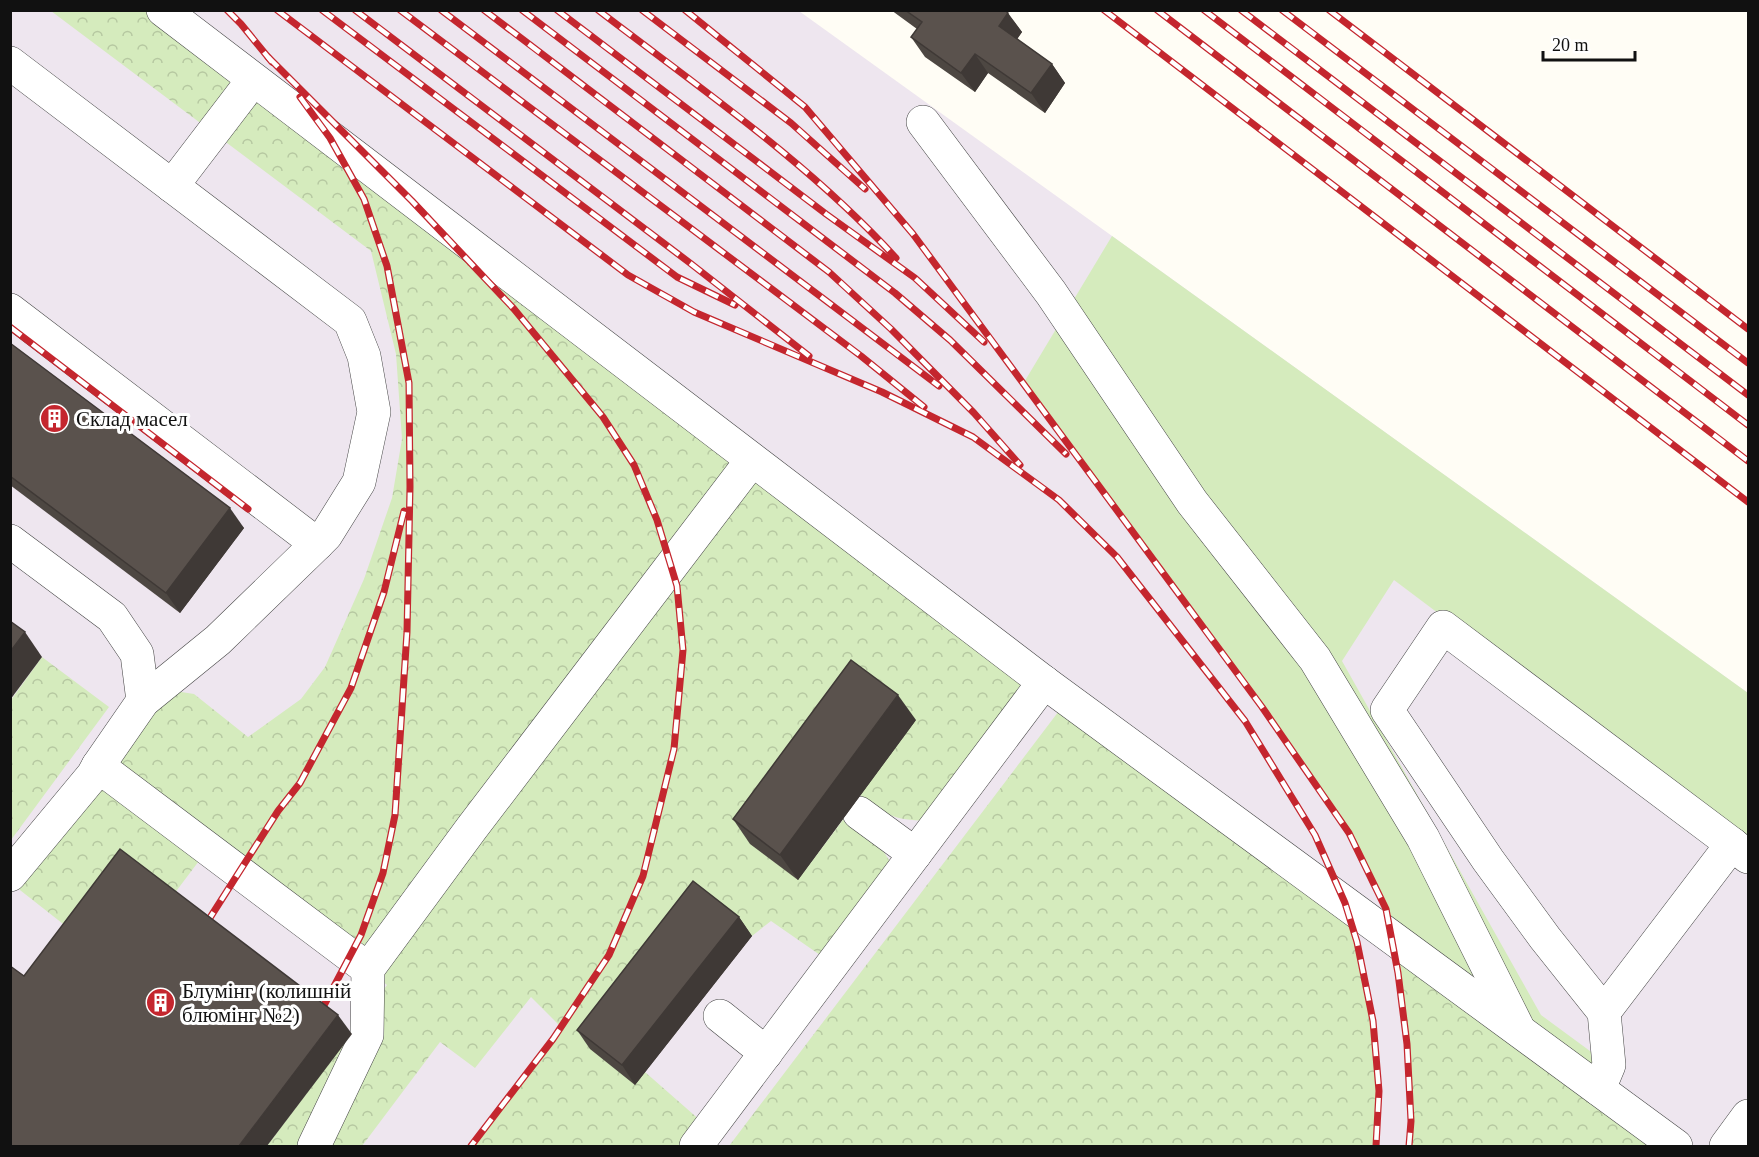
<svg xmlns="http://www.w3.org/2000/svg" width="1759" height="1157" font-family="'Times New Roman',serif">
<defs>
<pattern id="park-crowns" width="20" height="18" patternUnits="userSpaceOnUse" patternTransform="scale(1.5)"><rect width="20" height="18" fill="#d5ebbd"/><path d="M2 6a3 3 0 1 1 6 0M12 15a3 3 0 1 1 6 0" fill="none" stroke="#b6c8a1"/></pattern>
</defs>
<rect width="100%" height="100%" fill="#fffdf5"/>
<!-- industrial -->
<polygon fill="#eee6ef" points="10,11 799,11 1748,693 1748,1146 11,1146"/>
<!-- grass -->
<polygon fill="#d5ebbd" points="1112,236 1748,693 1748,846 1394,580 1342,661 1541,1015 1609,1065 1599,1089 1391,937 1386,909 1349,833 1262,707 1023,384"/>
<!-- park -->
<g fill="url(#park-crowns)">
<path d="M51,11H163L1044,682L940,821C900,820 892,821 860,795L798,880L845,817L874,837L899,875L833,964L771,921L752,936L707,901L635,1084L645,1072L710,1129L696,1146H470L561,1027L531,997L475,1068L440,1042L362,1146H267L387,985L208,849L171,898L81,938L11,883L98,766L175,691L194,694L248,737L301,699L325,667L364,579L392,498L402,439L396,354L371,251Z"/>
<polygon points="42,657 109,707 11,840 11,700"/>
<path d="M1068,699L1345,903C1364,963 1378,1028 1379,1092C1379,1110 1377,1128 1376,1146H729Z"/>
<path d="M1391,937L1665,1146H1409C1414,1077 1405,1006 1391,937Z"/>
</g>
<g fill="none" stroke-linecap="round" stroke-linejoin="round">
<defs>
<g id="minor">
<polyline points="163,10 1044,682 1676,1146"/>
<polyline points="10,63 350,321 364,356 374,412 359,482 326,535 317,544 218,640 143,701"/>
<polyline points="923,122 1051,293 1192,502 1315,659 1423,838 1517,1026"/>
<polyline points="172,186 253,80"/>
<polyline points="10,310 317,544"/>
<polyline points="10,541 112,617 137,654 143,701 98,766"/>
<polyline points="859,813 915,854"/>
<polyline points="10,875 93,775 98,766 368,969"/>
<polyline points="1604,1012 1732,844 1748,857"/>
<polyline points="720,1016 766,1053"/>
<polyline points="1599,1089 1609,1065 1604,1012 1545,938 1488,860 1387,710 1443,627 1732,844"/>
<polyline points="314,1146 367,1035 368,969 471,829 752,460"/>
<polyline points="696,1146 1044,682"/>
<polyline points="1726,1146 1748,1116"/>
</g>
</defs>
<!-- minor casing -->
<use href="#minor" stroke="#444" stroke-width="34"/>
<!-- minor -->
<use href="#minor" stroke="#fff" stroke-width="33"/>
<defs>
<g id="rail">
<polyline points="227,10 241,24 272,62"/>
<polyline points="277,10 628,275 694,312 882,392 973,437 1059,500 1117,557 1245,721 1315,835 1345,903 1357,942 1373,1021 1379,1091 1376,1146"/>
<polyline points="322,10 677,277 735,305"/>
<polyline points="355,10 690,263 809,356"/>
<polyline points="400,10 861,356 924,407"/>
<polyline points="441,10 939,386"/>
<polyline points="484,10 829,272 891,329 974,413 1020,465"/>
<polyline points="522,10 895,293 950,340 1066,454"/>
<polyline points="557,10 826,214 915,278 984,342"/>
<path d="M598,10C701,89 809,163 896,258"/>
<polyline points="642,10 791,123 865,189"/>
<polyline points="685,10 805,107 913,234 1262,707 1349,833 1386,909 1398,973 1407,1044 1411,1121 1409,1146"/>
<polyline points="1104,10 1748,502"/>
<polyline points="1157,10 1748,461"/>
<polyline points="1204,10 1748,425"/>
<polyline points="1241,10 1748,395"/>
<polyline points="1282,10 1748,363"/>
<polyline points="1329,10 1748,329"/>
<polyline points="268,57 412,201 514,309 603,417 634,465 657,520 677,586 683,650 674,749 643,876 609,955 553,1039 471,1146"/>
<polyline points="300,97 330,138 364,199 387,266 409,383 410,487 407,632 395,815 383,873 361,935 321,1011"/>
<polyline points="10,327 248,509"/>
<polyline points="206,924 278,811 300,783 351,688 384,592 404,511"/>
</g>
</defs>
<!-- rail casing -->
<use href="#rail" stroke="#c4262e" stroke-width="7"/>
<!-- rail -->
<use href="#rail" stroke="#fff" stroke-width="4.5" stroke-dasharray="14" stroke-linecap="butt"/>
</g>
<!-- wall -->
<g fill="#4d4742">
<polygon points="891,10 1005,10 1022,32 1017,39 1052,64 1065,83 1045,113 988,73 975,92 925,57 911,37 917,29"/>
<polygon points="10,343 244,528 180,613 10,485"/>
<polygon points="916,720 798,880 750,844 733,819"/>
<polygon points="739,917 752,936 635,1085 590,1049 577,1030"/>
</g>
<!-- shaded-wall -->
<g fill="#3f3936">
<polygon points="1008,13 1022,32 1013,45 999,26"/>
<polygon points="975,54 988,73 975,92 961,73"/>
<polygon points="1052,64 1065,83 1045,113 1031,93"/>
<polygon points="230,508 244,528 180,613 166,593"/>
<polygon points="25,632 42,657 10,700 10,652"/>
<polygon points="898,695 916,720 798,880 780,855"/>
<polygon points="739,917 752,936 635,1085 622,1065"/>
<polygon points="338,1015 352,1034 267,1146 239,1146"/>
</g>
<!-- building -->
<g fill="#5a524d" stroke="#3f3936" stroke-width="1.5">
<polygon points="905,10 1005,10 1008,13 999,26 1052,64 1031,93 975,54 961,73 911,37 922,22"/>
<polygon points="10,343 230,508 166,593 10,476"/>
<polygon points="10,621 25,632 10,652"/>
<polygon points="851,660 898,695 780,855 733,819"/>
<polygon points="120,849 338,1015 239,1146 10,1146 10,966 24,976"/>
<polygon points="693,881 739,917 622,1065 577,1030"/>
</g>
<!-- icons -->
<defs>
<symbol id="building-disc" viewBox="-11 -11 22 22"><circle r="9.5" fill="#c4262e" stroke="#fff"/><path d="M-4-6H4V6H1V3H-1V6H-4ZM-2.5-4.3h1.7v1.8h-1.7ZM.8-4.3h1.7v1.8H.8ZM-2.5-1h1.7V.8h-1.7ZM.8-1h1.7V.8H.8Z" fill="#fff"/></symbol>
</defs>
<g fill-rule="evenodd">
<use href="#building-disc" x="38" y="402" width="33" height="33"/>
<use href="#building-disc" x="144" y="986" width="33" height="33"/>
</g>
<g text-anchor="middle" stroke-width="6" stroke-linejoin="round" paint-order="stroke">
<!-- poi labels -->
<g font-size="21" fill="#111" stroke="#fff" text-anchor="start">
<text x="76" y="426">Склад масел</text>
<text x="182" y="998">Блумінг (колишній<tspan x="182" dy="24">блюмінг №2)</tspan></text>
</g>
</g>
<!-- border -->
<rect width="1759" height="1157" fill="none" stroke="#111111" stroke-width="24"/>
<!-- scale -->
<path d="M1543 51v9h92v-9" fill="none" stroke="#111111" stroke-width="3"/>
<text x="1552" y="51" font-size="18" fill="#111111" stroke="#ffffff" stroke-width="4.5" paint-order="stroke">20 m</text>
</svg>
